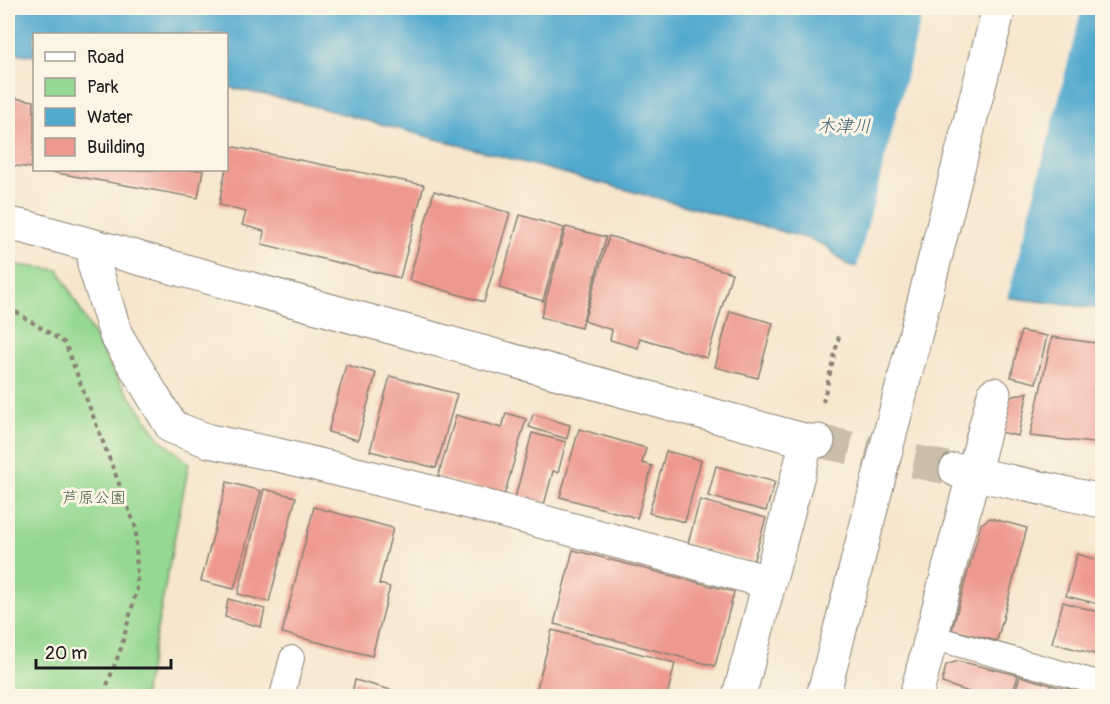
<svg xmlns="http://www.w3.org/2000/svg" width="1110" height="704" font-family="Pangolin,'Klee One',sans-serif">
<rect width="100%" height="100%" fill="#fcf5e5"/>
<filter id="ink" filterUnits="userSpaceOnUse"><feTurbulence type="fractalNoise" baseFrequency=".0167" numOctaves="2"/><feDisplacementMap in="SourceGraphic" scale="12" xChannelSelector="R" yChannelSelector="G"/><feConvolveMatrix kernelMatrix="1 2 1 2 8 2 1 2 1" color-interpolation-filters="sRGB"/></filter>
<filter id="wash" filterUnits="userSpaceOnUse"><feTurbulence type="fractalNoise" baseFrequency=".008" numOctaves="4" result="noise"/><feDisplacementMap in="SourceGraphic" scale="24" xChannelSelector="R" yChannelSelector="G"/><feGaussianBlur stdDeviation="1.35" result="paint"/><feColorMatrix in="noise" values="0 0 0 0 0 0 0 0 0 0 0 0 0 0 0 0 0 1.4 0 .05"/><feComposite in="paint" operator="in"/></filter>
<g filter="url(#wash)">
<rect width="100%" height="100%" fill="#f6e6cd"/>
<!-- green -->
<polygon fill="#94d891" stroke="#587a56" stroke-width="1.5" points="8,264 59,270 114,373 159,438 189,463 144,696 8,696"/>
<!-- water -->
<polygon fill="#51a9ce" stroke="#366275" stroke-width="1.5" points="8,8 1102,8 1102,309 930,288 846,264 826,246 806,238 294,101 227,87 226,34 34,34 34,56 8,52"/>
<!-- pier -->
<polygon fill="#f6e6cd" points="924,8 1082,8 1007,300 929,291 856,270"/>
<g id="blocks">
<!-- building -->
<g fill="#ee9990">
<polygon points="8,97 34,101 34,142 31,168 8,165"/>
<polygon points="230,146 424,185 400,278 262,244 264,231 242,225 246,212 219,205"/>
<polygon points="40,170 203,170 198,198"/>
<polygon points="434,191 510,213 484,302 409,280"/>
<polygon points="520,215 564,228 543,301 499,288"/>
<polygon points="566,227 606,237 581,328 541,317"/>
<polygon points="609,236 732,273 707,358 640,338 638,348 610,340 612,330 584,321"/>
<polygon points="730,311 773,323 758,378 715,367"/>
<polygon points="1021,331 1047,336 1036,383 1011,377"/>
<polygon points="1052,337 1102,344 1102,444 1030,436"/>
<polygon points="346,365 376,373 358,440 328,432"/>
<polygon points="390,376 457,394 436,468 370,451"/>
<polygon points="1028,392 1018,436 1000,432 1007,398"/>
<polygon points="506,413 526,419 504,496 438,477 456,415 502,428"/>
<polygon points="533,414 570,425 567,439 529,427"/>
<polygon points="579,429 646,448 642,463 652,466 637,518 560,497"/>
<polygon points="532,433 566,442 558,473 553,471 544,505 515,498"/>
<polygon points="666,451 701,460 685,522 649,513"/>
<polygon points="716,466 775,482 766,511 708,496"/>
<polygon points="227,482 261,491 234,589 201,581"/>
<polygon points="264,489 296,497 269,602 238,594"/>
<polygon points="700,500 766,518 753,562 688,543"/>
<polygon points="314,507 393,528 379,584 390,587 372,656 282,633"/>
<polygon points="990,518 1027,528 997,641 952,630 981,524"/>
<polygon points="573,550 734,592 715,666 554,624"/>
<polygon points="1077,554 1102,561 1102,605 1066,596"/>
<polygon points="228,599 265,609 261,627 225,617"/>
<polygon points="1063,602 1102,613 1102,656 1052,643"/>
<polygon points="552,630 675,663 667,696 535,696"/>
<polygon points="958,661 1018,675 1012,696 981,696 942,683 946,665"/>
<polygon points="1020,676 1068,690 1068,688 1096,696 1014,696"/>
<polygon points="355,680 398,692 396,696 351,696"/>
</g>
</g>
</g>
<g filter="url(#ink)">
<use href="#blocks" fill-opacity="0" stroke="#898174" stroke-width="1.5"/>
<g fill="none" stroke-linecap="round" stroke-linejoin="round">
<!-- street-tunnel -->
<polyline stroke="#cabeaa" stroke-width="33" stroke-dasharray="33 16" stroke-linecap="butt" points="818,441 956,470"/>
<defs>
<g id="lane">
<polyline points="931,637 1102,684"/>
<polyline points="282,696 292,658"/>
</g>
<g id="street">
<polyline points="96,247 94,264 116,335 172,427 209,441 278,455 435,493 769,582"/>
<polyline points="956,470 1102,501"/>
<polyline points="739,696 807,441 818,441"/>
<polyline points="916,696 994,394"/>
</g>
<polyline id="secondary" points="8,224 25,227 807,441"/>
<polyline id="primary" points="823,696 999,8"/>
</defs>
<!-- lane casing -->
<use href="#lane" stroke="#898174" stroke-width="26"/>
<!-- street casing -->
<use href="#street" stroke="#898174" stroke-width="35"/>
<!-- secondary casing -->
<use href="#secondary" stroke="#898174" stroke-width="35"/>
<!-- primary casing -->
<use href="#primary" stroke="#898174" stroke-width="35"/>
<!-- path -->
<g stroke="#898174" stroke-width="4" stroke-dasharray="4.5 4.5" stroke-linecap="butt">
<polyline points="8,307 65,343 136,528 137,589 121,648 103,696"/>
<polyline points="823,402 840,332"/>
</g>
<!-- lane -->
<use href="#lane" stroke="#fff" stroke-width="24"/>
<!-- street -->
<use href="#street" stroke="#fff" stroke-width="33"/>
<!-- secondary -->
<use href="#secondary" stroke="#fff" stroke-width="33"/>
<!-- primary -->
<use href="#primary" stroke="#fff" stroke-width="33"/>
</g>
</g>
<g text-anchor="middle" stroke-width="6" stroke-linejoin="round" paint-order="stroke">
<!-- park labels -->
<g font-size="16" fill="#465e45" stroke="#fcf5e5">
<text x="94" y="503">芦原公園</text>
</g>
<!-- water labels -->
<g font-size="18" font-style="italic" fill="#345b6c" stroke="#fcf5e5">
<text x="844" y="132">木津川</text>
</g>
</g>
<!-- margin -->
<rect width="1110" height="704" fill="none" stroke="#fcf5e5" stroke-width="30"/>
<!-- legend -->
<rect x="33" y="33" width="195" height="138" fill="#fcf5e5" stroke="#a29e95" stroke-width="1.5"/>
<rect x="45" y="52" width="30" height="9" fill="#ffffff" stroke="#a29e95" stroke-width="1.5"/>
<text x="87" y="63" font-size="18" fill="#1c1c1c">Road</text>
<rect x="45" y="78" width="30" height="18" fill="#94d891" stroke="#a29e95" stroke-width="1.5"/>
<text x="87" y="93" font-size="18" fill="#1c1c1c">Park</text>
<rect x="45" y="108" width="30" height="18" fill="#51a9ce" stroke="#a29e95" stroke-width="1.5"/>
<text x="87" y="123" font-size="18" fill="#1c1c1c">Water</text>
<rect x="45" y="138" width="30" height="18" fill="#ee9990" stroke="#a29e95" stroke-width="1.5"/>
<text x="87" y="153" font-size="18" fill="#1c1c1c">Building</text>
<!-- scale -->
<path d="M36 659v9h135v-9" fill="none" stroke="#1c1c1c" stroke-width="3"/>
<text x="45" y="659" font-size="18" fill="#1c1c1c" stroke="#fcf5e5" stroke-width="4.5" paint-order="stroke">20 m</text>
</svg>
